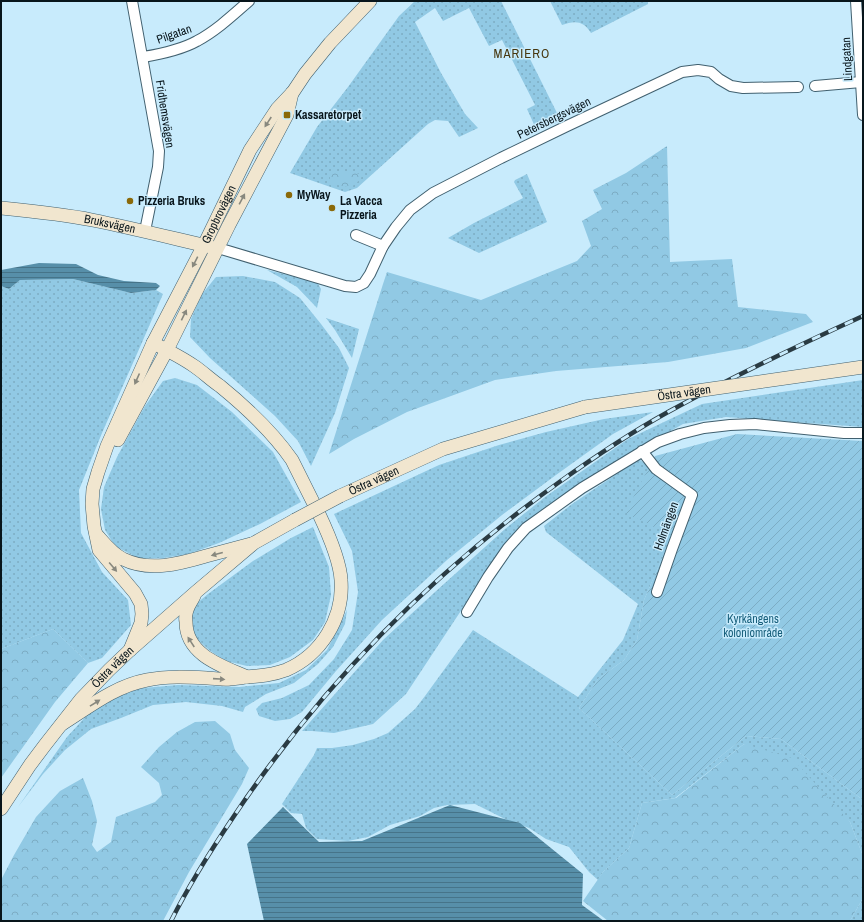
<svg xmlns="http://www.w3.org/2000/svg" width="864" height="922" font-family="'Archivo Narrow',sans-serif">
<defs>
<pattern id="grass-dots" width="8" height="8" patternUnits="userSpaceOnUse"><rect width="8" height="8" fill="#91c9e4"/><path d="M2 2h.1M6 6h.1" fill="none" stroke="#7cacc3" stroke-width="1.8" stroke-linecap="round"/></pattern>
<pattern id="forest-crowns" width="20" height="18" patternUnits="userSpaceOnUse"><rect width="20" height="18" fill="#91c9e4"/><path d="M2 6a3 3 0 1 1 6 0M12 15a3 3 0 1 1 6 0" fill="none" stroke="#7cacc3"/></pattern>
<pattern id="garden-furrows" width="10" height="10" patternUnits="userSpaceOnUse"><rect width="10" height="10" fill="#91c9e4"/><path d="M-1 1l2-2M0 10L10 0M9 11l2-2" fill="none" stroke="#7cacc3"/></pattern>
<pattern id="water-rules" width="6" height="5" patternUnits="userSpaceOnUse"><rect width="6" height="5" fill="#578fa9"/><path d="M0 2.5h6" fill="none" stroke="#467489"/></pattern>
</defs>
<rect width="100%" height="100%" fill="#c8ebfc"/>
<!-- grass -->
<g fill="url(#grass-dots)">
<polygon points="415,1 501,1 561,121 537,131 527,109 535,105 502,40 489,46 469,8 443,21 435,8 415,22 441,73 465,114 478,128 459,137 448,121 435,120 428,124 357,188 345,192 290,173 317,127 348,87 399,16"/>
<path d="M550,1H648V4L591,33C584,21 575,20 562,25Z"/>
<polygon points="527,174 547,222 479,253 448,238 474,223 523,198 514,182 515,180"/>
<polygon points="267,270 317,282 321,289 317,308 297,287"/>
<polygon points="243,276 275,282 300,298 321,324 339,348 349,368 335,413 311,466 298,441 275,416 210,358 190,337 191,319 202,294 216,277"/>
<polygon points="73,279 131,293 156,290 163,294 140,347 102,433 79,490 81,533 102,572 128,600 131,625 102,658 88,663 53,629 1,649 1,286 9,289 20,280"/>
<polygon points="326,318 359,329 352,358 335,330"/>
<polygon points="175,378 197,385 232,412 273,452 301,502 260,524 219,543 188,554 163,558 138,558 115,546 105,530 101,509 104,487 117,457 145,406 163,381"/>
<polygon points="863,380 863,427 726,417 683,424 612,464 526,521 507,541 406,694 373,724 334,733 312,731 302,731 383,640 435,592 505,529 545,497 628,439 702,404"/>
<polygon points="653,412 613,434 556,475 502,515 447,560 382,620 336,671 302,712 290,719 275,721 259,716 256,709 262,703 282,698 309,685 334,659 352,630 358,592 352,551 334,514 439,465 499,445 546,432 604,419"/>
<polygon points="639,459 649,467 672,535 644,600 637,640 624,660 598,679 579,708 672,795 746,736 781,739 863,800 863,856 850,822 744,744 675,798 642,803 629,848 603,872 598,880 589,872 569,847 546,839 529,828 507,820 475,804 447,805 434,808 420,816 390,825 368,837 348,841 317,839 306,828 302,814 291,813 282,804 314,755 317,748 332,748 353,745 374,739 388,733 415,709 425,696 473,630 578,697 623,640 638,604 546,532 544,526 572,504"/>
<polygon points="313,527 329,567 331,595 325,622 313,640 290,657 270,665 247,666 226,661 209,650 193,635 190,620 196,604 208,594 253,561 291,538"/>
<polygon points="347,610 345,624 333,647 318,664 294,683 266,694 245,707 243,712 222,706 186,702 153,705 121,718 91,729 65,750 43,774 18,807 67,737 90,712 131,689 178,685 239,687 279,683 306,670 327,650"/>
<polygon points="863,898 863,921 850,921"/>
</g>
<!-- forest -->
<g fill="url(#forest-crowns)">
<polygon points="667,146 670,262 732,259 738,307 806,314 813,322 746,348 668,362 556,371 495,380 407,412 354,439 329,454 383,284 387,272 481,300 577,261 591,246 582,221 602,209 593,190 626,173"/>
<path d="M330,171H349L363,175C351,192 348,187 330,183Z"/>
<polygon points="53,629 88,663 55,702 1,778 1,649"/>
<polygon points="215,721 230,734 235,750 249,768 242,784 189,872 163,921 1,921 1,880 14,855 36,817 60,791 83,778 92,801 97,821 92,845 97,852 111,842 116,817 155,802 162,795 159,783 141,767 159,747 177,732 195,722"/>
<polygon points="744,744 792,758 850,822 863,856 863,898 850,921 608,921 583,901 603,872 629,848 642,803 676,798"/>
</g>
<!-- garden -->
<polygon fill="url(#garden-furrows)" points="737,434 863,441 863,800 781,739 746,736 672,795 579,708 598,679 624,660 637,640 644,600 672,535 625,513 655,456"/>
<!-- water -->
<g fill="url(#water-rules)">
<polygon points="39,263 76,264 98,275 124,281 156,283 160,286 156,290 131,293 73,279 20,280 9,289 1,286 1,270"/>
<polygon points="450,805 520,823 583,874 582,905 604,921 264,921 247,844 283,807 319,842 362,841"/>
</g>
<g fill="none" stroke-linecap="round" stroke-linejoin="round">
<defs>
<g id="street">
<polyline points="132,1 159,151 158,167 145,231"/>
<polyline points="856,1 863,115"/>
<path d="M143,57C161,54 181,50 197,41C216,31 233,15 249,1"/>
<polyline points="815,86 861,82"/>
<polyline points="356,235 383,246"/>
<polyline points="218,248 345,286 356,287 364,283 370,274 383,246 396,227 410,210 433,193 501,158 567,126 682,72 698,70 711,72 719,79 731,86 743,88 798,87"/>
<polyline points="642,451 656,469 692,495 672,549 657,592"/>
<polyline points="467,612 488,577 508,548 526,528 582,488 658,442 680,434 704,428 730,425 755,424 844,433 863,433"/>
</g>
<g id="secondary">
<path id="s1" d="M1,208C31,211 62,214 92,220C132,228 172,238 211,247"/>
<polyline points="118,440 167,350 229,225 287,115 292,93"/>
<path id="s2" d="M340,496L443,449L585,407"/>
<path d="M96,534C104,543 112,554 123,559C149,572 179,564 206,556C221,552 236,548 251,544"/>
<path d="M194,596C192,600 190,603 188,607C186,612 185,617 186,622C186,655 222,666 247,677"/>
<path id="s3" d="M130,650L141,623L142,614L141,604L135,593L99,550L94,526L92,504L93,489L98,472L107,446L153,343L204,245L250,150L277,109L293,92L305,74L330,43L370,1"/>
<path d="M62,724C89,707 115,686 147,680C167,676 187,677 207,678C214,678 222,680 230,679C235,679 241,678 246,677C260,676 273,675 286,670C321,655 344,618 341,580C340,560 327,531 319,514C313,502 307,490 301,478C298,472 295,466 292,460C272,431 247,408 220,386C211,380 203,372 194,366C181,357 167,350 153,343"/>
<path id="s4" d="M1,809L30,765L45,745L81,699L109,670L130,650L196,592L254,543L295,520"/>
</g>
</defs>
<!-- street casing -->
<use href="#street" stroke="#41606f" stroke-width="12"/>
<!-- secondary casing -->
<use href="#secondary" stroke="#41606f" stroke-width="14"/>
<!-- street -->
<use href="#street" stroke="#fff" stroke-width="10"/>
<!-- secondary -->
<use href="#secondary" stroke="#f1e6cf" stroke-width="13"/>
<defs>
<path id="rail" d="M171,921C189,885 211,850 234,816C321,686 431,574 558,483C593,458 630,433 668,412C732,377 797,346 863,316"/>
</defs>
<!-- rail casing -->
<use href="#rail" stroke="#2a3b43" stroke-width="4.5"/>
<!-- rail -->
<use href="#rail" stroke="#c8ebfc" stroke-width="3" stroke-dasharray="9" stroke-linecap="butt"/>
<defs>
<g id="secondary-bridge">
<path id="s5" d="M585,407L863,367"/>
<polyline points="295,520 340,496"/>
</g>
</defs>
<!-- secondary-bridge casing -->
<use href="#secondary-bridge" stroke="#41606f" stroke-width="14" stroke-linecap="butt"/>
<!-- secondary-bridge -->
<use href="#secondary-bridge" stroke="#f1e6cf" stroke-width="13"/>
</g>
<!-- one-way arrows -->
<defs><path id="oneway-solid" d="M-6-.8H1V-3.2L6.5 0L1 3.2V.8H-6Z"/></defs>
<g fill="#88887e">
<use href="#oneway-solid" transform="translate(268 122) rotate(123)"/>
<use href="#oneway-solid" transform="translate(242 199) rotate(-62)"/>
<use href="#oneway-solid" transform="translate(195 262) rotate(117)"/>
<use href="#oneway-solid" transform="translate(184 315) rotate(-64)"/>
<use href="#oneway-solid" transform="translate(137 379) rotate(114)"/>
<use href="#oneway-solid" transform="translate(217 554) rotate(165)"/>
<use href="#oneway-solid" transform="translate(113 567) rotate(50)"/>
<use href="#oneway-solid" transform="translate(191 642) rotate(-123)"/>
<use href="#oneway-solid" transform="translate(219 679) rotate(4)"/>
<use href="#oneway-solid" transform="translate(95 703) rotate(-32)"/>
</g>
<!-- markers -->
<g fill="#8a6909" stroke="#c8ebfc" stroke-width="1.5">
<rect x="283" y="111" width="8" height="8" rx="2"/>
<circle cx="289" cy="195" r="4"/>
<circle cx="130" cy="201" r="4"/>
<circle cx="332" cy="208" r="4"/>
</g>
<g text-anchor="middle" stroke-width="3" stroke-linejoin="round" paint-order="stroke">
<!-- street labels -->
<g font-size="12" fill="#08151b" stroke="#c8ebfc">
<text transform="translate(174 34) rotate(-19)" y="4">Pilgatan</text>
<text transform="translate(847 59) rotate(-93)" y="4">Lindgatan</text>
<text transform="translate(165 114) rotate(81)" y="4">Fridhemsvägen</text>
<text transform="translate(554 118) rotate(-26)" y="4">Petersbergsvägen</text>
<text dy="4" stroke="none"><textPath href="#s3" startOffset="481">Gropbrovägen</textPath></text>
<text dy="4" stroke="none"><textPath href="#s1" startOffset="110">Bruksvägen</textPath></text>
<text dy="4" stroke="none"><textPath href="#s5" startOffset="100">Östra vägen</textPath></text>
<text dy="4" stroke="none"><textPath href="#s2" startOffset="37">Östra vägen</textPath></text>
<text transform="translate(666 526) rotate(-70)" y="4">Holmängen</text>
<text dy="4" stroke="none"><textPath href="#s4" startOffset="181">Östra vägen</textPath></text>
</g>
<!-- poi labels -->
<g font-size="12" font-weight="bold" fill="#08151b" stroke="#c8ebfc" text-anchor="start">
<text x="295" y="119">Kassaretorpet</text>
<text x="297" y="199">MyWay</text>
<text x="138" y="205">Pizzeria Bruks</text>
<text x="340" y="205">La Vacca<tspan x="340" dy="14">Pizzeria</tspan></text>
</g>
<!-- park labels -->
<g font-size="12" fill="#175f7b" stroke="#c8ebfc">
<text x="753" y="623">Kyrkängens<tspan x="753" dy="14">koloniområde</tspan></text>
</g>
<!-- neighbourhood labels -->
<g font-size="13" letter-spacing="1" fill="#46360e" stroke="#c8ebfc">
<text x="522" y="58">MARIERO</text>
</g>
</g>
<!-- border -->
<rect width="864" height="922" fill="none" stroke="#08151b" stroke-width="4"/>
</svg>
